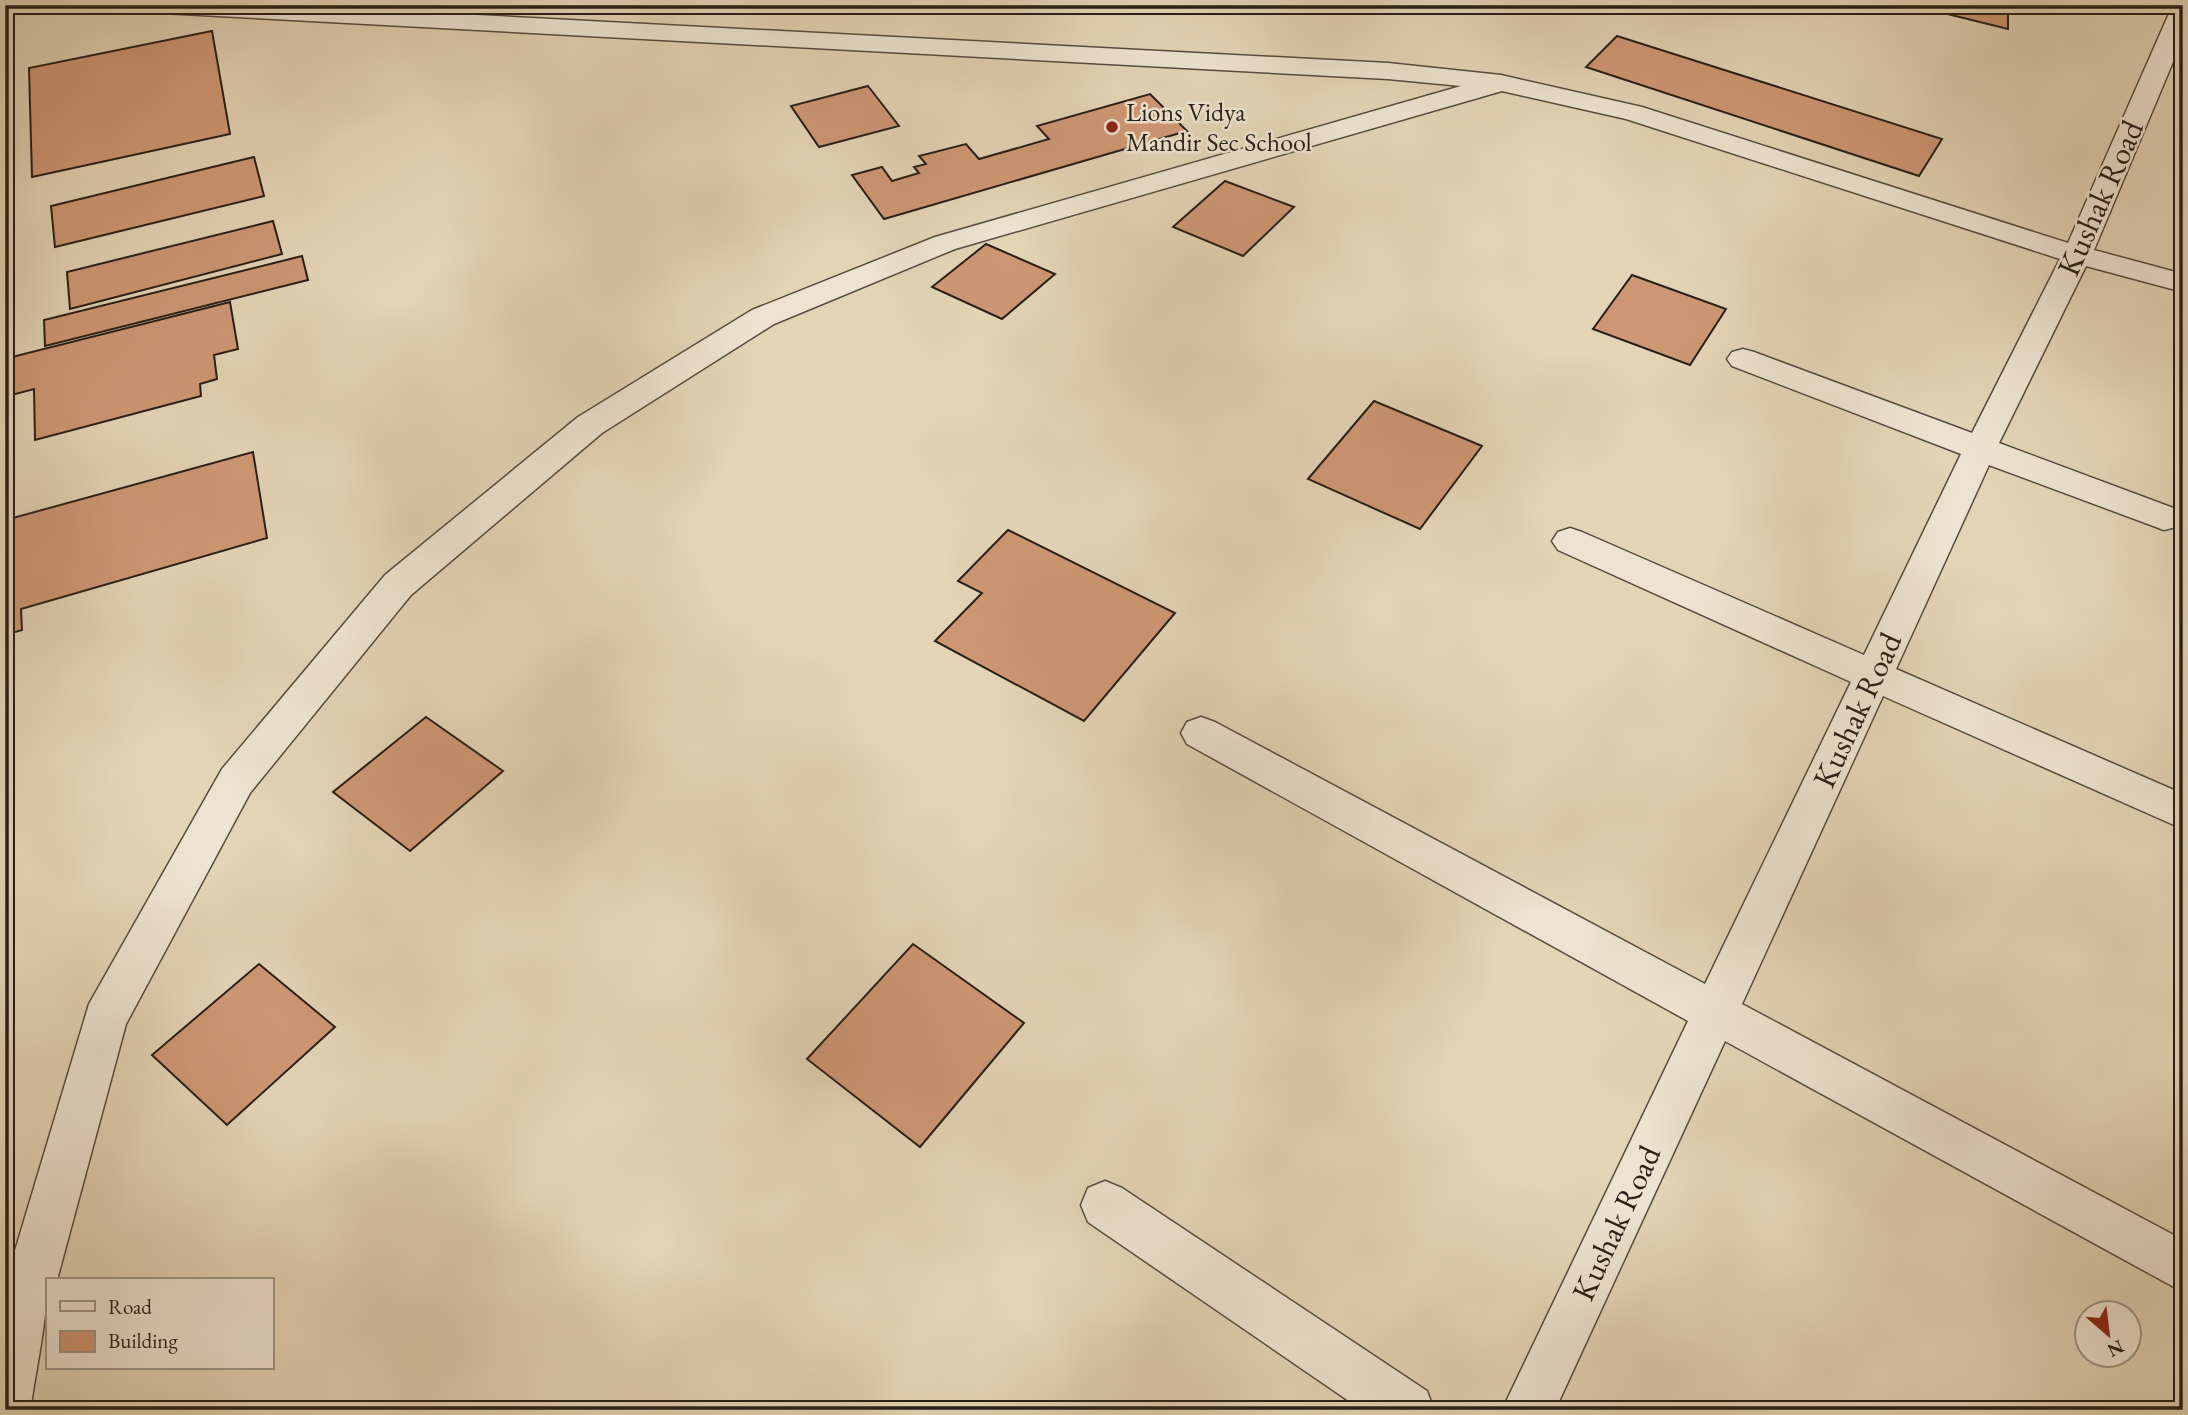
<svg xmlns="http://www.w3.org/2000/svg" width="2188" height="1415" font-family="'EB Garamond',serif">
<rect width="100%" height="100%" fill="#e3d4b6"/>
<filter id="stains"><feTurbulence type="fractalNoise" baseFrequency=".00286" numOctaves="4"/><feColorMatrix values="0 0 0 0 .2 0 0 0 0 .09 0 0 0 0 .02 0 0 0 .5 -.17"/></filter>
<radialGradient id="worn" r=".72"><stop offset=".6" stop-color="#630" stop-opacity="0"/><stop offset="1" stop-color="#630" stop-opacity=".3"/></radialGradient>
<!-- building -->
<g fill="#ce9774" stroke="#281f17" stroke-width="2">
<polygon points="1911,5 2008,5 2008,29"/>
<polygon points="212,31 230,134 32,177 29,68"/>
<polygon points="1617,36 1942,139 1919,176 1586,67"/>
<polygon points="868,86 899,126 819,147 791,106"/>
<polygon points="1150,94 1187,131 884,219 852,175 882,167 892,181 919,173 914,167 926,164 919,156 966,144 979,159 1049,139 1037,126"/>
<polygon points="254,157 264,196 55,247 51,206"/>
<polygon points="1225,181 1294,207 1243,256 1173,227"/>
<polygon points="273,221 282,254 70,309 67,272"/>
<polygon points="986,244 1055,274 1002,319 932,287"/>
<polygon points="302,256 308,280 45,346 44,320"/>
<polygon points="1632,275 1726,309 1690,365 1593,329"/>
<polygon points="230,302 238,349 214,355 217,379 200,384 201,396 35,440 34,389 8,396 8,358"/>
<polygon points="1374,401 1482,446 1420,529 1308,479"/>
<polygon points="253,452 267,538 21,609 22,630 5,635 5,487 12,485 13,518"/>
<polygon points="1008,530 1175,613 1084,721 935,641 982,593 958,581"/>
<polygon points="426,717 503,771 410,851 333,792"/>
<polygon points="913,944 1024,1023 920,1147 807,1059"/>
<polygon points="259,964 335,1027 227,1125 152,1055"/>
</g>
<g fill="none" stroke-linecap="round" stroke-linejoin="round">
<defs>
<g id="minor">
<path d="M131,5H285L1388,63L1501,75L1642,107L2068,243L2171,9L2173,5H2183V38L2094,250L2183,274V292L2086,266L1999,443L2176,509L2181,518L2176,527L2164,530L1989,465L1896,669L2183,794V829L1883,696L1742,1004L2183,1240V1292L1725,1041L1555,1410H1502L1688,1021L1187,744L1181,733L1187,722L1201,717L1215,722L1705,984L1851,682L1558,550L1552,541L1558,532L1570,528L1582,532L1864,655L1961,454L1732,366L1727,359L1732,352L1743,349L1754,352L1972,433L2060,259L1626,119L1502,91L955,249L774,324L602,433L411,595L250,793L126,1024L57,1280H47C47,1322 37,1363 31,1405L29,1410H5V1284L89,1004L222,769L385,575L578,417L752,310L935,237L1461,86L1388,79L143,12L134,10Z"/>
<polygon points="1105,1181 1122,1188 1427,1391 1434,1410 1362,1410 1088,1222 1081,1205 1088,1188"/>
</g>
</defs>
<!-- minor casing -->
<use href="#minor" stroke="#574c3f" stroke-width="3"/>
<!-- minor -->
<use href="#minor" fill="#ede3d0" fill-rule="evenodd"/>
</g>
<!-- markers -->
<circle fill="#8f2418" stroke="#ede3d0" stroke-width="2.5" cx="1112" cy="127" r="7"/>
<g text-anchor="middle" stroke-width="5" stroke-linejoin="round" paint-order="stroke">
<!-- far-poi labels -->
<g font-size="26" fill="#281f17" stroke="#ede3d0" text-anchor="start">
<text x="1126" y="121">Lions Vidya<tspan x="1126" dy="30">Mandir Sec School</tspan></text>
</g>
<!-- street labels -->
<g font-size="32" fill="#281f17" stroke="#ede3d0">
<text transform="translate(2100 198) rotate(-66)" y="11">Kushak Road</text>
<text transform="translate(1857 710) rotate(-65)" y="11">Kushak Road</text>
<text transform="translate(1616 1223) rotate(-65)" y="11">Kushak Road</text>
</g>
</g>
<!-- margin -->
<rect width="2188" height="1415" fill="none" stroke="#e3d4b6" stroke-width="28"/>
<rect x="7" y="7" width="2174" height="1401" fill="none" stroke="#281f17" stroke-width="3.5"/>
<rect x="14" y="14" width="2160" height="1387" fill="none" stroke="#281f17" stroke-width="2"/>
<!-- legend -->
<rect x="46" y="1278" width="228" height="91" fill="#ede3d0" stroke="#9e9586" stroke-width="2"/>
<rect x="60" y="1301" width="35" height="10" fill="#ede3d0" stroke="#9e9586" stroke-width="2"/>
<text x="108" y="1314" font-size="21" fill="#281f17">Road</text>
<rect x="60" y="1331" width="35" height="21" fill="#ce9774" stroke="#9e9586" stroke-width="2"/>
<text x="108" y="1348" font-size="21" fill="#281f17">Building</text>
<!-- north arrow -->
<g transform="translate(2108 1334) rotate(152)"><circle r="33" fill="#ede3d0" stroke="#9e9586" stroke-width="2"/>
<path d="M0-5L12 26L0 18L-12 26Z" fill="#8f2418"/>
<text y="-10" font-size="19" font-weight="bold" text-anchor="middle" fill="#281f17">N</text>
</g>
<rect width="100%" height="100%" filter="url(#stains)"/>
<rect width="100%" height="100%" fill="url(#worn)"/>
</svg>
